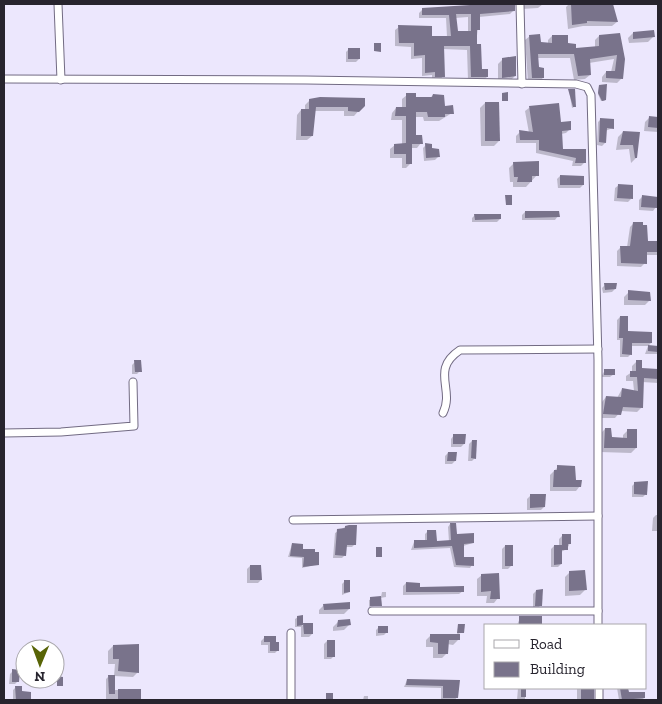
<svg xmlns="http://www.w3.org/2000/svg" width="662" height="704" font-family="'Zilla Slab',serif">
<rect width="100%" height="100%" fill="#ece7fd"/>
<!-- shadow -->
<g fill="#0003" fill-rule="evenodd">
<path d="M514,4V10L510,14L479,17L476,45L481,70L487,77L483,81L468,80L467,50L443,49V76L440,80H432V75L422,76V58L411,59V47L395,46V30L399,27L430,37H447L446,18H419V13L422,10ZM468,17V32H456L455,18Z"/>
<polygon points="522,4 543,4 538,8 522,9"/>
<polygon points="569,4 612,4 617,22 612,26 583,26 568,29 566,7"/>
<polygon points="633,33 653,37 648,42 629,43 628,38"/>
<polygon points="619,34 622,78 617,83 602,82 602,77 606,72 611,72 614,59 589,63 590,75 585,79 574,80 570,58 537,58 538,69 543,78 538,82 528,82 525,40 530,36 540,43 548,44 548,40 552,36 574,49 595,47 595,40 599,36"/>
<polygon points="349,49 359,59 356,62 346,62 346,52"/>
<polygon points="503,59 515,76 510,81 498,82 498,64"/>
<polygon points="599,86 605,100 604,101 601,101 598,94"/>
<polygon points="569,90 575,106 574,107 572,108"/>
<polygon points="407,95 414,98 430,98 433,95 452,113 439,121 424,121 423,117 415,117 414,137 421,143 417,148 410,148 411,163 406,168 402,168 402,158 390,158 390,149 395,145 402,145 402,120 391,120 392,113 396,108 402,108 402,99"/>
<polygon points="310,100 363,106 354,116 344,116 344,111 314,111 312,136 307,140 296,140 297,115 301,110 305,110 305,105"/>
<polygon points="485,103 499,141 494,146 481,146 480,108"/>
<polygon points="529,108 570,129 566,133 561,134 562,150 585,162 581,166 572,166 573,161 536,153 536,143 516,143 516,136 520,132 529,133 525,111"/>
<polygon points="650,117 658,118 658,132 644,131 645,122"/>
<polygon points="601,119 613,128 605,131 605,143 602,146 597,145 598,122"/>
<polygon points="623,132 639,133 636,158 631,163 629,149 616,150 618,137"/>
<polygon points="426,145 438,157 435,160 424,161 423,148"/>
<polygon points="514,163 537,175 526,187 513,187 513,182 510,182 509,168"/>
<polygon points="560,176 583,185 580,188 558,188 557,179"/>
<polygon points="619,185 631,199 628,202 614,201 615,188"/>
<polygon points="642,197 656,207 653,211 639,210 639,200"/>
<polygon points="525,212 558,216 555,220 522,220 522,215"/>
<polygon points="475,215 500,219 497,222 472,222 472,218"/>
<polygon points="634,223 647,243 658,242 658,255 646,255 645,263 641,267 617,266 617,251 621,247 627,247 630,227"/>
<polygon points="605,285 615,289 612,292 603,293 602,288"/>
<polygon points="629,292 650,300 645,305 624,305 624,297"/>
<polygon points="620,317 627,333 651,343 648,346 631,346 631,354 628,357 620,357 620,340 617,340 617,320"/>
<polygon points="648,346 658,347 658,354 645,354"/>
<polygon points="637,361 640,369 658,370 658,383 642,382 642,407 637,412 621,411 615,418 600,418 602,402 606,397 617,398 622,389 634,391 633,381 626,381 626,376 632,372 632,366"/>
<polygon points="135,362 140,371 137,374 132,374 132,365"/>
<polygon points="605,370 614,374 610,377 601,377"/>
<polygon points="605,429 610,439 623,439 623,435 628,430 636,448 631,453 600,452 600,434"/>
<polygon points="454,435 464,444 461,447 451,447 451,439"/>
<polygon points="472,441 475,458 472,461 468,461 469,444"/>
<polygon points="448,453 455,461 452,464 445,464 445,456"/>
<polygon points="558,467 580,486 576,491 550,491 550,475"/>
<polygon points="635,483 646,494 643,497 632,497 632,486"/>
<polygon points="530,496 544,507 541,510 527,510 527,499"/>
<polygon points="656,515 658,515 658,531 652,531 653,518"/>
<polygon points="450,524 455,535 473,543 463,546 463,558 472,565 470,568 454,567 450,548 411,550 414,542 425,541 425,534 428,531 435,542 449,542 448,527"/>
<polygon points="345,527 355,544 352,547 345,547 345,555 342,558 333,558 335,533"/>
<polygon points="562,536 570,543 567,549 561,552 561,564 558,567 551,567 551,549 554,546 559,546 559,539"/>
<polygon points="292,544 302,550 318,564 302,568 302,558 288,557"/>
<polygon points="505,546 511,566 508,569 502,569 502,549"/>
<polygon points="250,566 261,580 258,583 247,583 247,569"/>
<polygon points="570,572 585,590 580,595 565,596 565,577"/>
<polygon points="482,575 498,598 494,603 486,603 487,596 477,596 477,579"/>
<polygon points="345,581 349,592 342,595 342,584"/>
<polygon points="406,583 419,588 463,591 459,594 403,595 403,586"/>
<polygon points="536,591 541,605 538,608 533,608 533,594"/>
<polygon points="382,592 386,592 386,597 380,598 380,605 369,607 369,600 381,597"/>
<polygon points="324,605 349,609 344,614 319,614 319,610"/>
<polygon points="298,617 302,617 302,626 304,624 312,634 309,637 301,637 301,627 295,627 295,619"/>
<polygon points="520,618 541,618 541,625 510,625 517,625"/>
<polygon points="338,622 349,625 344,630 333,631 333,627"/>
<polygon points="459,625 463,632 458,634 458,640 453,645 447,644 447,653 442,658 433,658 433,647 426,647 426,640 431,635 457,635"/>
<polygon points="379,627 387,632 384,635 376,636 376,630"/>
<polygon points="274,637 278,650 275,653 268,653 268,645 261,645 261,641 264,638"/>
<polygon points="327,641 334,656 331,659 324,659 324,644"/>
<polygon points="113,646 138,672 133,677 114,676 115,664 108,664 108,651"/>
<polygon points="13,671 18,681 15,684 9,684 10,674"/>
<polygon points="109,676 114,690 140,690 139,700 106,700 106,679"/>
<polygon points="407,680 459,681 457,697 455,700 441,700 441,688 404,687"/>
<polygon points="16,687 21,693 30,693 30,700 13,700 13,690"/>
<polygon points="518,688 549,688 525,689 525,700 517,700"/>
<polygon points="577,688 592,688 593,700 577,700"/>
<polygon points="617,688 627,688 628,693 644,698 641,700 608,700 619,700"/>
<polygon points="364,696 368,696 368,700 363,700"/>
</g>
<!-- building -->
<g fill="#79738b" fill-rule="evenodd">
<path d="M486,4H515V11L480,14V30H477V44H481L482,69H488V77H471L470,46H444L445,77H435V72L425,73V55L414,56V43H399L398,25L432,26V36H451L449,15H422V8ZM456,14H471V31H458Z"/>
<polygon points="571,4 613,4 618,22 587,21 587,23 572,25"/>
<polygon points="654,30 655,37 633,39 633,32"/>
<polygon points="620,33 625,59 623,79 606,78 606,71 615,71 617,55 590,59 591,75 578,76 574,54 538,54 539,67 544,68 544,78 532,78 529,35 540,34 541,42 552,43 552,35 568,35 568,43 576,44 576,48 599,46 599,35"/>
<polygon points="374,43 381,43 381,52 374,51"/>
<rect x="348" y="48" width="12" height="11"/>
<polygon points="516,56 516,76 502,78 502,58"/>
<polygon points="607,84 606,100 602,101 598,93 599,85"/>
<polygon points="568,89 575,89 576,107 573,107"/>
<polygon points="508,92 508,101 502,101 502,93"/>
<polygon points="406,93 416,93 416,97 432,97 433,94 444,95 445,106 453,105 454,114 445,114 445,117 428,117 427,112 416,112 416,135 422,135 423,144 412,144 412,164 406,164 406,154 394,154 394,144 406,143 406,116 395,116 396,107 406,107"/>
<polygon points="320,97 365,98 365,106 359,112 348,111 348,107 316,107 313,136 301,136 301,109 309,109 309,99"/>
<polygon points="485,102 499,102 500,141 485,141"/>
<polygon points="559,103 561,122 571,121 571,130 562,131 563,149 586,149 586,163 575,163 576,158 539,150 539,140 520,140 519,130 533,132 529,106"/>
<polygon points="649,116 658,117 658,128 648,127"/>
<polygon points="600,118 614,119 614,129 607,128 606,143 599,142"/>
<polygon points="623,131 640,132 637,158 635,158 633,145 620,145"/>
<polygon points="425,143 432,144 432,148 439,149 440,157 426,158"/>
<polygon points="539,161 539,176 532,176 532,182 517,182 518,177 514,177 513,162"/>
<polygon points="560,175 584,176 584,185 560,185"/>
<polygon points="618,184 633,185 633,199 617,198"/>
<polygon points="505,195 512,195 512,205 506,205"/>
<polygon points="642,195 658,197 657,208 641,207"/>
<polygon points="525,211 559,211 560,217 525,218"/>
<polygon points="474,214 501,214 501,219 475,220"/>
<polygon points="633,222 643,222 643,225 647,225 648,241 658,241 658,252 647,252 647,264 621,263 620,246 630,246"/>
<polygon points="604,283 617,283 616,289 605,290"/>
<polygon points="628,290 650,292 651,301 628,300"/>
<polygon points="620,316 628,316 628,331 652,332 652,343 632,343 632,355 622,354 623,338 619,338"/>
<polygon points="648,345 658,346 658,352 648,351"/>
<polygon points="134,360 141,360 142,372 135,372"/>
<polygon points="636,360 642,360 642,368 658,369 658,379 644,378 643,408 623,407 621,415 603,414 606,396 621,397 622,388 638,391 637,377 630,377 630,371 636,371"/>
<rect x="604" y="369" width="11" height="6"/>
<polygon points="605,428 611,428 612,437 627,438 627,429 637,429 637,448 604,448"/>
<polygon points="453,434 466,434 465,444 453,444"/>
<polygon points="472,440 477,440 476,459 471,458"/>
<polygon points="448,452 457,452 456,461 447,461"/>
<polygon points="557,465 575,466 576,480 582,480 581,487 553,487 554,470 557,470"/>
<polygon points="648,481 647,495 634,494 634,482"/>
<polygon points="530,494 546,494 545,507 530,508"/>
<polygon points="450,523 456,523 457,534 474,533 474,543 464,544 464,557 474,557 474,566 456,565 452,546 414,548 414,540 427,540 427,530 436,530 437,541 451,540"/>
<polygon points="349,525 357,525 356,545 347,545 346,556 335,555 337,529 345,528 345,526"/>
<polygon points="562,534 571,534 571,544 568,544 568,550 562,550"/>
<polygon points="292,543 303,544 303,549 315,549 315,552 319,552 319,565 303,567 304,557 290,556"/>
<rect x="505" y="545" width="8" height="21"/>
<polygon points="554,545 562,545 562,564 554,565"/>
<rect x="376" y="547" width="6" height="10"/>
<polygon points="250,565 261,565 262,580 250,580"/>
<polygon points="585,570 587,590 569,591 569,571"/>
<polygon points="499,573 500,599 490,599 491,591 481,592 481,574"/>
<polygon points="344,580 350,580 350,592 344,593"/>
<polygon points="406,582 420,583 420,587 464,586 464,592 406,592"/>
<polygon points="543,589 542,606 535,606 536,590"/>
<polygon points="381,596 382,606 370,606 370,597"/>
<polygon points="350,602 350,609 324,610 323,604"/>
<polygon points="303,615 303,625 297,626 297,616"/>
<rect x="519" y="616" width="23" height="9"/>
<polygon points="350,619 351,625 337,627 338,620"/>
<polygon points="303,623 313,623 313,634 304,634"/>
<polygon points="458,624 465,624 464,633 457,633"/>
<rect x="378" y="626" width="10" height="7"/>
<polygon points="430,634 460,634 460,640 449,640 448,654 438,654 438,643 430,642"/>
<polygon points="264,636 276,636 276,642 279,642 279,651 270,651 270,642 264,642"/>
<rect x="327" y="640" width="8" height="17"/>
<polygon points="139,644 139,673 118,671 119,659 113,659 113,645"/>
<polygon points="12,669 20,670 19,682 12,682"/>
<polygon points="108,675 115,675 115,694 109,694"/>
<polygon points="57,676 63,677 63,686 57,686"/>
<polygon points="407,679 460,680 458,698 443,698 443,686 406,685"/>
<polygon points="15,686 22,686 22,691 31,692 31,700 16,700"/>
<rect x="521" y="688" width="5" height="9"/>
<rect x="581" y="688" width="13" height="12"/>
<polygon points="620,688 628,688 629,692 645,692 645,698 622,700"/>
<rect x="118" y="689" width="23" height="11"/>
<rect x="326" y="693" width="7" height="7"/>
</g>
<g fill="none" stroke-linecap="round" stroke-linejoin="round">
<defs>
<g id="street">
<polyline points="58,4 61,80"/>
<polyline points="520,4 522,84"/>
<polyline points="4,79 306,80 576,84 587,87 591,95 598,360 598,625"/>
<path d="M443,413C455,389 430,370 460,350L598,349"/>
<polyline points="4,433 61,432 134,426 133,382"/>
<polyline points="293,520 598,516"/>
<polyline points="372,611 598,611"/>
<polyline points="291,633 291,700"/>
<polyline points="599,688 599,700"/>
</g>
</defs>
<!-- street casing -->
<use href="#street" stroke="#726b83" stroke-width="9"/>
<!-- street -->
<use href="#street" stroke="#fff" stroke-width="7"/>
</g>
<!-- border -->
<rect width="662" height="704" fill="none" stroke="#27242e" stroke-width="10"/>
<!-- legend -->
<rect x="484" y="624" width="162" height="65" fill="#ffffff" stroke="#a9a7ab"/>
<rect x="494" y="640" width="25" height="8" fill="#ffffff" stroke="#a9a7ab"/>
<text x="530" y="649" font-size="15" fill="#27242e">Road</text>
<rect x="494" y="662" width="25" height="15" fill="#79738b" stroke="#a9a7ab"/>
<text x="530" y="674" font-size="15" fill="#27242e">Building</text>
<!-- north arrow -->
<g transform="translate(40 664) rotate(181)"><circle r="24" fill="#ffffff" stroke="#a9a7ab"/>
<path d="M0-4L9 19L0 12L-9 19Z" fill="#586406"/>
<text y="-8" font-size="14" font-weight="bold" text-anchor="middle" fill="#27242e">N</text>
</g>
</svg>
